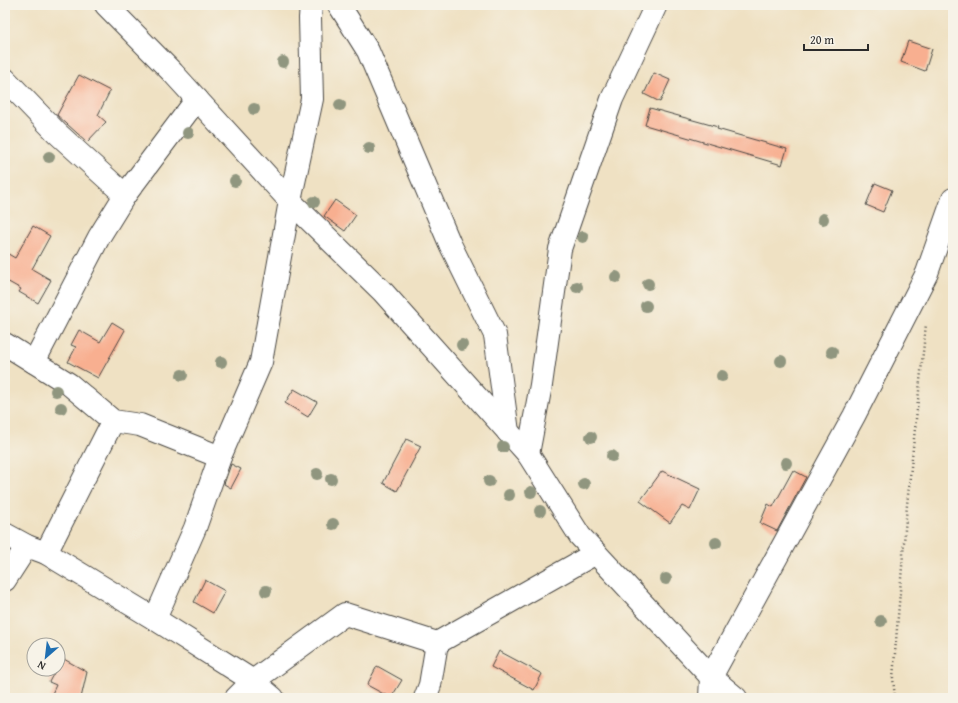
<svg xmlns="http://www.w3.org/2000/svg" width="958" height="703" font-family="'Gentium Book Plus',serif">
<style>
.building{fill:#f8af90}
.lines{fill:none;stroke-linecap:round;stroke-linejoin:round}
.minor-casing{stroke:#484642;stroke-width:24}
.path{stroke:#484642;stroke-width:2.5;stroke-dasharray:1 3;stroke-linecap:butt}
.minor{stroke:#fff;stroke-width:22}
.tree{fill:#90967f}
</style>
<rect width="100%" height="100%" fill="#f7f3e8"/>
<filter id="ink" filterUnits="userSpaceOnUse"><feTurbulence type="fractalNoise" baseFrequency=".025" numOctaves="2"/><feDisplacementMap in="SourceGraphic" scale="8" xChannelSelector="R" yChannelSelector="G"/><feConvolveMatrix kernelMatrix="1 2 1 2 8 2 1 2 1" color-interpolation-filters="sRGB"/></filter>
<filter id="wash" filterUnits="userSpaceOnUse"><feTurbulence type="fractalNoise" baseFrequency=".012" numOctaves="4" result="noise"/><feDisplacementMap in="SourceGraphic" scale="16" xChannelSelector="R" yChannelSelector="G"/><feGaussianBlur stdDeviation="0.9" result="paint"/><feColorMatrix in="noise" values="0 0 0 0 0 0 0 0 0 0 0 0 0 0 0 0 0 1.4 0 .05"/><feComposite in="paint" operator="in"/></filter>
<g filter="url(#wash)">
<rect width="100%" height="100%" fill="#efe1c3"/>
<g id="blocks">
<g class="building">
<path d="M908,41l24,8 -7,22 -24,-9z"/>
<path d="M654,73l16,7 -10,22 -16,-8z"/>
<path d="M79,75l31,16 -12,24 8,7 -19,20 -30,-27z"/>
<path d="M650,108l68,19 -1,2 70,20 -5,16 -137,-40z"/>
<path d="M875,183l17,7 -9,22 -17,-7z"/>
<path d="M335,200l21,15 -11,16 -21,-15z"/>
<path d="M33,226l17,10 -18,33 19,11 -13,23 -19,-11 2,-3 -16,-9v-28l10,6z"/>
<path d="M112,322l13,8 -27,48 -30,-16 8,-15 -5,-2 8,-15 21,12z"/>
<path d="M294,389l23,13 -9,15 -23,-14z"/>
<path d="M406,439l15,7 -24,45 -14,-8z"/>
<path d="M231,464l10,5 -10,19 -7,-4z"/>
<path d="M793,470l13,7 -29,54 -17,-8 8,-19 5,3z"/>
<path d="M662,471l38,18 -10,21 -8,-4 -12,17 -30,-22z"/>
<path d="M205,580l20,11 -12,22 -19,-11z"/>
<path d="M499,651l43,23 -8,16 -43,-23z"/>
<path d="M62,658l25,14 -6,26h-31l6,-13 -7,-3 7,-13h2v-4z"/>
<path d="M377,666l25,14 -11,18 -24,-13z"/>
</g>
</g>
</g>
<g filter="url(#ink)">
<use href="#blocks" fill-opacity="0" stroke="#484642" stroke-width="1"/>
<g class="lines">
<g class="minor-casing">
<g id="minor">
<path d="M106,5l67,68 117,128 93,91 145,162 52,82 131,141 25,21"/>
<path d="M339,5l29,46 82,193 45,91 13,97"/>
<path d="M5,79l52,54 68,62"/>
<path d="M5,344l64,40 44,37 27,4 80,32"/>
<path d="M34,362l65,-125 26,-42 72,-96"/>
<path d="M528,454l13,-69 19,-136 52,-150 44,-94"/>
<path d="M5,534l22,12 19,7 109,66 98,62 20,17"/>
<path d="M46,553l67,-132"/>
<path d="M5,580l22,-34"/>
<path d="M155,619l40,-91 25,-71 41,-95 29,-161 22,-102 -2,-81 1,-13"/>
<path d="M236,698l17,-17 92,-67 92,29 159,-90"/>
<path d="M425,698l5,-13 7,-42"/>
<path d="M710,698l1,-21 143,-261 73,-143 26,-74"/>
</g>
</g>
<path class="path" d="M895,698l-2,-20 14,-173 19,-181"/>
<use href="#minor" class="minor"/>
</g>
<g class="tree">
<circle cx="283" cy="62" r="6"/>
<circle cx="340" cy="105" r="6"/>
<circle cx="254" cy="109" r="6"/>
<circle cx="188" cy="133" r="6"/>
<circle cx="369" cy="148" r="6"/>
<circle cx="49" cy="157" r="6"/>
<circle cx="235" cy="181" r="6"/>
<circle cx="314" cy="202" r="6"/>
<circle cx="823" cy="219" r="6"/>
<circle cx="583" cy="237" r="6"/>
<circle cx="616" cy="277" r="6"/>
<circle cx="648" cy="284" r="6"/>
<circle cx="577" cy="287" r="6"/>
<circle cx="646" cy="306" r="6"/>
<circle cx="462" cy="345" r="6"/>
<circle cx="832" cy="352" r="6"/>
<circle cx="781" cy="361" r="6"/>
<circle cx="221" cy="362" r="6"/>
<circle cx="182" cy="375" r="6"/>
<circle cx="722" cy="376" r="6"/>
<circle cx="56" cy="391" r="6"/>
<circle cx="61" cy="408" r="6"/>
<circle cx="591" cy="437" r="6"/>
<circle cx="503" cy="447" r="6"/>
<circle cx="612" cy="456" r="6"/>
<circle cx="786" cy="463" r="6"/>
<circle cx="317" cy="474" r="6"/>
<circle cx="331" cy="479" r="6"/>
<circle cx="489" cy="481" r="6"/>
<circle cx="584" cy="484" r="6"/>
<circle cx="531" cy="492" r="6"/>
<circle cx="509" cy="495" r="6"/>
<circle cx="540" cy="511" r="6"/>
<circle cx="333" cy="524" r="6"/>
<circle cx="716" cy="543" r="6"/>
<circle cx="666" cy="579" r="6"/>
<circle cx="266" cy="591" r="6"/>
<circle cx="881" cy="621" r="6"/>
</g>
</g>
<rect width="958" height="703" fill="none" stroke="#f7f3e8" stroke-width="20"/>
<g transform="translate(46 657) rotate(208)"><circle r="19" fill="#f7f3e8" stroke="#a5a39c"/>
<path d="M0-3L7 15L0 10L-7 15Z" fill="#1f6fb2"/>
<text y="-6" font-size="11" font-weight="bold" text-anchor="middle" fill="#2b2b2b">N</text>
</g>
<path d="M804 44v6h64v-6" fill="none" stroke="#2b2b2b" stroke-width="2"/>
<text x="810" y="44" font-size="12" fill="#2b2b2b" stroke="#f7f3e8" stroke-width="3" paint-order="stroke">20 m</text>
</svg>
